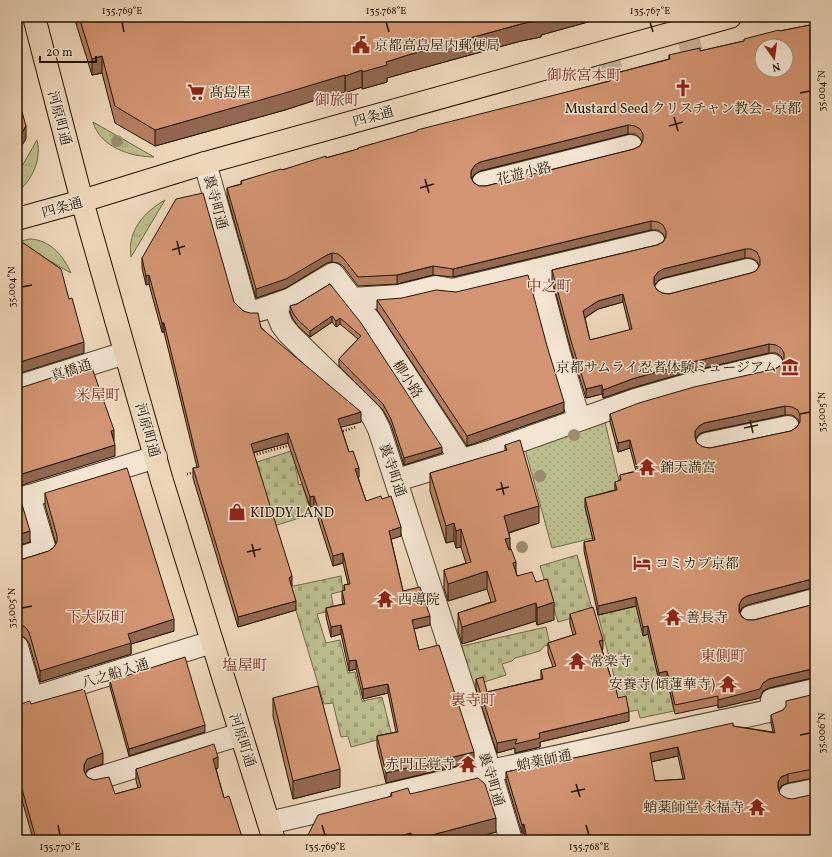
<svg xmlns="http://www.w3.org/2000/svg" width="832" height="857" font-family="Vollkorn,'Noto Serif JP',serif">
<style>
.grass{fill:url(#grass-tufts);stroke:#6f6847}
.cemetery{fill:url(#cemetery-stones);stroke:#6f6847}
.park{fill:url(#park-dots);stroke:#6f6847}
.lines{fill:none;stroke-linecap:round;stroke-linejoin:round}
.minor-tunnel{stroke:#c4b094;stroke-width:22;stroke-dasharray:22 11;stroke-linecap:butt}
.minor-casing{stroke:#55452f;stroke-width:24}
.major-casing{stroke:#221401;stroke-width:24}
.path{stroke:#221401;stroke-width:2.5;stroke-dasharray:1 2;stroke-linecap:butt}
.minor{stroke:#f3e5d2;stroke-width:22}
.major{stroke:#edd7b9;stroke-width:22}
.tree{fill:#9b8c6f}
.wall{fill:#b57f62;stroke:#221401;fill-rule:evenodd}
.shaded-wall{fill:#936850;stroke:#221401}
.building{fill:#d29472;stroke:#221401;fill-rule:evenodd}
.ticks{fill:none;stroke:#221401;stroke-width:1.5}
.labels{text-anchor:middle;stroke-width:3;stroke-linejoin:round;paint-order:stroke}
.poi-label{font-size:14px;fill:#221401;stroke:#f3e5d2;text-anchor:start}
.street-label{font-size:14px;fill:#221401;stroke:#f3e5d2}
.neighbourhood-label{font-size:15px;fill:#7a1f14;stroke:#f3e5d2}
.neatline{fill:none;stroke:#221401;stroke-width:1.5}
.ticks-label{font-size:10px;text-anchor:middle;fill:#221401}
</style>
<defs>
<pattern id="grass-tufts" width="24" height="20" patternUnits="userSpaceOnUse"><rect width="24" height="20" fill="#bcbd8d"/><path d="M3 7l-1-3M5 7V3M7 7l1-3M15 17l-1-3M17 17v-4M19 17l1-3" fill="none" stroke="#a1a278"/></pattern>
<pattern id="cemetery-stones" width="16" height="16" patternUnits="userSpaceOnUse"><rect width="16" height="16" fill="#bcbd8d"/><path d="M2 7V4a2 2 0 0 1 4 0v3zM10 15v-3a2 2 0 0 1 4 0v3z" fill="#a1a278"/></pattern>
<pattern id="park-dots" width="8" height="8" patternUnits="userSpaceOnUse"><rect width="8" height="8" fill="#bcbd8d"/><path d="M2 2h.1M6 6h.1" fill="none" stroke="#a1a278" stroke-width="1.8" stroke-linecap="round"/></pattern>
</defs>
<rect width="100%" height="100%" fill="#edd7b9"/>
<filter id="stains"><feTurbulence type="fractalNoise" baseFrequency=".005" numOctaves="4"/><feColorMatrix values="0 0 0 0 .2 0 0 0 0 .09 0 0 0 0 .02 0 0 0 .5 -.17"/></filter>
<radialGradient id="worn" r=".72"><stop offset=".6" stop-color="#630" stop-opacity="0"/><stop offset="1" stop-color="#630" stop-opacity=".3"/></radialGradient>
<g class="grass">
<path d="M93,122l61,35c-23,0 -54,-10 -61,-35z"/>
<path d="M37,140c5,19 -5,41 -20,52v-17z"/>
<path d="M165,200l-34,57c-4,-26 13,-45 34,-57z"/>
<path d="M30,239c20,1 33,16 41,34l-54,-31z"/>
</g>
<g class="cemetery">
<path d="M325,440l4,14 -34,12 4,19 3,-1 10,30 -38,12 -20,-63z"/>
<path d="M577,555l16,57 -35,10 -18,-56z"/>
<path d="M341,576l2,15 -12,3 3,16 -17,4 9,29 14,-3 8,33 7,-1 7,29 20,-4 10,39 -41,11 -3,-11 -7,1 -8,-34 -9,1 -35,-117z"/>
<path d="M642,605l17,76 8,-2 7,32 -34,7 -2,-8 -11,2 -8,-5 -5,-31 -16,-61z"/>
<path d="M546,627l4,18 -6,1 -4,5 -25,7 -3,3 -10,3 4,11 -34,11 -10,-40z"/>
</g>
<path class="park" d="M604,418l17,71 -36,18 8,31 -41,10 -27,-99z"/>
<g class="lines">
<g class="minor-tunnel">
<path d="M686,30l13,49"/>
<path d="M607,51l28,113"/>
</g>
<g class="minor-casing">
<g id="minor">
<path d="M205,163l41,145c7,6 20,0 28,-3l8,20 7,9 81,79 3,4 6,12 111,342 21,69"/>
<path d="M483,183l148,-37"/>
<path d="M537,270l22,83 20,66"/>
<path d="M666,290l82,-20"/>
<path d="M352,299l19,23 91,139"/>
<path d="M274,305l17,-6 42,-25 19,25 47,-3 37,-9 17,3 201,-48"/>
<path d="M17,387l108,-34"/>
<path d="M707,444l81,-17"/>
<path d="M397,480l92,-28 146,-52 56,-16 81,-19"/>
<path d="M17,500l139,-43"/>
<path d="M17,559l28,-9 -16,-54"/>
<path d="M751,617l64,-17"/>
<path d="M17,647l15,52"/>
<path d="M772,700l43,-10"/>
<path d="M17,703l195,-61"/>
<path d="M96,779l145,-45"/>
<path d="M790,795l25,-5"/>
<path d="M269,823l221,-52 284,-61"/>
</g>
</g>
<g class="major-casing">
<g id="major">
<path d="M34,17l48,184 80,280 112,359"/>
<path d="M17,219l65,-18 123,-38 525,-146"/>
</g>
</g>
<g class="path">
<path d="M340,432l16,-5"/>
<path d="M251,456l39,-11"/>
<path d="M187,474l9,-2"/>
</g>
<use href="#minor" class="minor"/>
<use href="#major" class="major"/>
</g>
<g class="tree">
<circle cx="117" cy="141" r="6"/>
<circle cx="574" cy="435" r="6"/>
<circle cx="540" cy="476" r="6"/>
<circle cx="522" cy="547" r="6"/>
</g>
<g class="wall">
<path d="M74,17h532l-65,18v2l-20,4 -113,31 -21,6v4l-25,7v-2l-17,6v-1l-17,4 -43,14 -130,36 -40,-23 -13,-50 -10,2z"/>
<path d="M815,24v564h-3l-65,17 -5,3 -2,5 2,4 5,3h7l61,-16v74h-3l-43,10 -6,3 -3,7 -42,10v-3l-43,9 -8,-35 -8,2 -11,-47 -5,2 -7,-30 -38,9 -14,-64v-9l9,-2 -8,-33v-9l30,-8v-8l5,-1v-6l16,-4 -6,-23 -12,4 -8,-30v-8l165,-45 5,-3 3,-5 -2,-5 -5,-3h-7l-81,19 -56,16 -29,10 -1,-4 -16,4 -15,-48 -19,-71v-9l105,-25 6,-3 2,-4 -2,-4 -5,-4h-7l-198,47 -20,-2 -36,9 -39,2 -15,-20 -5,-3 -6,-1 -5,1 -41,25 -30,10 -29,-102v-8l14,-4v-3l41,-11 76,-21v-1l251,-67v-6l60,-16v-4l31,-4 44,-10 36,-10zM628,134h7l5,4 2,4 -2,4 -6,3 -148,37h-7l-5,-3 -2,-4 3,-5 5,-3zM745,258h6l6,3 2,5 -3,5 -5,2 -82,21 -7,-1 -5,-3 -3,-4 4,-5 5,-3zM623,302l7,28 -40,10 -5,-22 13,-9zM785,415h7l6,4 1,4 -2,4 -6,4 -81,17 -7,-1 -6,-4 -2,-4 4,-5 5,-2z"/>
<path d="M142,258l92,44 127,120 -20,5 8,25 10,25h-1l8,24 16,-2 19,37 -10,3 12,52 27,34 -16,4 5,21 55,112 -88,21 -9,-37v-10l19,-4 -8,-39 -25,6 -7,-30 -7,2 -8,-37 -10,3 -5,-20v-9l17,-4 -1,-4v-9h2v-6l4,-1 -5,-21 -10,3 -19,-60 -4,1 -22,-64 -35,10 39,133h-1l5,24 -58,17 -41,-136 -4,-13v-10l4,-1 -33,-135h-2l-13,-48 -3,1 -4,-17z"/>
<path d="M330,284l112,169 -38,12 -13,-40 -8,-15 -44,-44v-7l19,-20 -18,-15 -4,3 -4,-5 -22,15 -12,-11 -5,-7 -3,-7v-6l7,-2z"/>
<path d="M377,300l187,112 -97,34 -90,-136z"/>
<path d="M505,445l34,78 -30,10 1,16 6,22 1,5 19,6 18,38 -17,5 -1,-4 -74,23 -4,-13v-18l33,-11 -4,-13 -39,12 -4,-13v-18l22,-7 -5,-16 -5,1 -2,-7 -8,2 -16,-52v-18l75,-22z"/>
<path d="M45,493l129,138 -43,13v10l-91,28 -11,-39 -4,-5 -5,-3h-3v-75h3l29,-9 5,-4 2,-3 -11,-39z"/>
<path d="M570,614l33,35 -1,1 10,31 6,17 11,23 -89,21v5l-25,6v-5l-18,5 -21,-64v-10l11,13 54,-13v-9l12,-3 -5,-14v-10l25,-8 -3,-11z"/>
<path d="M110,681l95,51 -76,24 -19,-69z"/>
<path d="M815,694v84h-2l-25,5 -7,3 -2,4 1,4 35,46h-289l-2,-7h-2l-16,-53v-8l227,-46 40,6 -2,-9v-8l12,-5zM678,756l5,23 -28,2 -4,-19z"/>
<path d="M273,698l67,89 -47,12 -20,-83z"/>
<path d="M17,704h14l72,60 -16,6 -2,3 2,4 28,17 23,-6 -2,-8v-11l82,-1 -2,1 8,29 19,42 -210,-1 -16,-57z"/>
<path d="M391,793l19,1 86,38 -29,8h-159v-5l83,-39z"/>
</g>
<g class="shaded-wall">
<path d="M547,17h59l-65,18v2l-20,4 -113,31 -21,6v4l-25,7v-17l24,-10 22,-7z"/>
<path d="M102,56v17l-10,2v-16z"/>
<path d="M362,70v17l-17,6v-17z"/>
<path d="M345,75v17l-17,4 -43,14 -130,36v-16z"/>
<path d="M628,125v9l-148,37 -5,3 -4,5v-8l4,-6 5,-3z"/>
<path d="M26,126v13l-9,14v-12z"/>
<path d="M651,221v9l-198,47v-8z"/>
<path d="M745,249v9l-82,20 -5,3 -4,5v-9l4,-5 5,-3z"/>
<path d="M332,253v9l-5,1 -41,25 -30,10v-9l71,-34z"/>
<path d="M433,266v9l-36,9v-9z"/>
<path d="M149,275v9l-3,1v-9z"/>
<path d="M623,294v8l-25,7 -15,10v-8l15,-10z"/>
<path d="M332,316v6l-22,15v-6z"/>
<path d="M340,318v6l-4,3v-6z"/>
<rect x="162" y="323" width="2" height="9"/>
<path d="M84,342v11l-67,21v-11z"/>
<path d="M769,344v9l-81,19 -56,16 -29,10v-8l29,-11 56,-16z"/>
<path d="M602,385v9l-16,4v-9z"/>
<path d="M564,402v10l-97,34v-10z"/>
<path d="M785,406v9l-81,17 -5,2 -4,6v-9l4,-5 5,-3z"/>
<path d="M361,412v10l-23,6v-9z"/>
<path d="M114,430v11l-3,-10z"/>
<path d="M288,433v10l-37,10v-9z"/>
<path d="M630,440v8l-12,4v-9z"/>
<path d="M115,445v11l-90,28 -8,4v-12l8,-3z"/>
<path d="M442,447v6l-38,12v-7z"/>
<path d="M359,468v9l-4,1v-9z"/>
<path d="M314,496v10l-4,1v-10z"/>
<path d="M539,506v17l-35,11v-18z"/>
<path d="M454,523v18l-8,2v-17z"/>
<path d="M401,527v9l-12,4v-9z"/>
<path d="M461,529v18l-5,1v-17z"/>
<path d="M30,531v11l-13,4v-11z"/>
<path d="M510,538v17l-5,-16z"/>
<path d="M343,553v10l-10,3v-10z"/>
<path d="M516,562v18l-3,-17z"/>
<path d="M487,571v18l-39,12v-17z"/>
<path d="M292,576v10l-3,1v-9z"/>
<path d="M812,579v9l-65,17 -5,3 -3,5v-8l3,-6 5,-3z"/>
<path d="M636,597v9l-38,9v-9z"/>
<path d="M296,601v9l-58,17v-10z"/>
<path d="M554,602v18l-17,5v-17z"/>
<path d="M536,603v18l-74,23v-17z"/>
<path d="M430,616v9l-18,4v-9z"/>
<path d="M174,619v12l-43,13v10l-91,28v-11l88,-37z"/>
<path d="M341,625v9l-10,3v-10z"/>
<path d="M648,626v8l-5,2v-9z"/>
<path d="M603,640v9l-4,1v-9z"/>
<path d="M356,660v9l-7,2v-10z"/>
<path d="M812,669v9l-43,10 -6,3 -3,7 -42,10v-8l45,-17 6,-4z"/>
<path d="M667,671v8l-8,2v-8z"/>
<path d="M388,684v9l-25,6v-10z"/>
<path d="M629,712v9l-89,21v5l-25,6v-5l-18,5v-10z"/>
<path d="M205,725v7l-76,24v-7z"/>
<path d="M678,747v9l-28,6v-9z"/>
<path d="M474,752v10l-88,21v-10z"/>
<path d="M103,753v11l-16,6 -3,6v-11l3,-6z"/>
<path d="M218,757v11l-5,2v-11z"/>
<path d="M340,769v18l-47,12v-18z"/>
<path d="M788,774v9l-7,3 -3,5v-9l3,-5z"/>
<path d="M496,818v14l-29,8h-54z"/>
<path d="M524,824v9h-2v-8z"/>
<path d="M411,833v7h-26z"/>
</g>
<g class="building">
<path d="M79,17h468l-6,2v1l-20,4 -113,31 -22,7 1,3 -25,7v-2l-17,6v-1l-17,5 -43,13 -130,37 -40,-24 -13,-50 -10,3z"/>
<path d="M815,24v555h-3l-65,17 -5,3 -3,6v7l3,5 5,3h7l61,-16v65h-3l-43,10 -6,4 -3,6 -42,11v-4l-43,9 -8,-34 -8,2 -11,-47 -5,1 -7,-30 -38,9 -14,-64 11,-2 -10,-42 32,-8 -2,-8 6,-2 -1,-5 18,-4 -8,-31 -12,3 -8,-29 29,-11 55,-16 81,-18 5,-3 4,-6v-7l-3,-5 -5,-3 -7,-1 -81,19 -56,16 -29,11 -1,-5 -16,4 -15,-48 -19,-71 105,-25 6,-3 3,-5v-6l-3,-6 -5,-3 -7,-1 -198,48 -20,-3 -36,9 -39,2 -15,-19 -5,-4 -6,-1 -5,2 -41,24 -30,10 -29,-101 15,-4 -1,-3 40,-12 1,1 44,-14v2l32,-9v-1l59,-17v-1l193,-49 -1,-6 61,-16 -1,-4 31,-7v3l44,-10v-2l35,-9 1,1zM762,46h24v24h-24zM628,125l7,1 5,3 3,5v6l-3,6 -6,3 -148,37h-7l-5,-3 -3,-5v-7l4,-6 5,-3zM745,249h6l6,3 3,7v6l-4,6 -5,2 -82,21 -7,-1 -5,-3 -3,-5v-8l4,-5 5,-3zM623,294l9,35 -42,11 -7,-29 15,-10zM785,406l7,1 6,3 2,6v6l-3,5 -6,4 -81,17 -7,-1 -6,-4 -2,-5v-7l4,-5 5,-3z"/>
<path d="M17,94l9,32 -9,15z"/>
<path d="M203,193l31,109 9,9 7,2h8l3,15 100,84 -23,7 11,33 4,-1 6,17 -4,1 11,32 15,-5 1,3 9,-3 10,31 -12,4 14,60 17,-4 10,29 -18,4 7,30 20,-5 35,107 -88,21 -9,-37 21,-4 -10,-48 -25,5 -7,-29 -7,1 -8,-36 -10,2 -5,-19 19,-4 -3,-13 3,-1 -1,-5 6,-1 -7,-31 -10,3 -19,-60 -4,1 -22,-64 -37,11 41,132 -3,2 7,23 -58,16 -41,-136 -4,-13 6,-1 -35,-144h-2l-13,-48 -3,1 -4,-18 34,-59z"/>
<path d="M19,240l42,29 8,30 3,-1 12,44 -67,21v-122z"/>
<path d="M528,275l19,71 17,56 -97,34 -90,-136 25,-2 34,-8 20,2z"/>
<path d="M330,284l31,39 81,124 -38,11 -13,-39 -8,-15 -44,-45 22,-23 -21,-18 -4,3 -4,-5 -22,15 -12,-11 -5,-7 -3,-7 7,-2z"/>
<path d="M91,365l23,65 -3,1 4,14 -90,28 -8,3v-88h3z"/>
<path d="M520,440l19,66 -35,10 6,22 -5,1 4,11 2,-1 5,13 -3,1 4,13 15,-4 4,10 11,-3 7,23 -17,6 -1,-5 -74,24 -4,-14 38,-12 -9,-30 -39,13 -4,-14 27,-8 -10,-33 -5,2 -2,-8 -8,3 -16,-53 77,-23 -2,-5z"/>
<path d="M127,468l47,151 -46,15 3,9 -91,28 -11,-39 -4,-5 -5,-3h-3v-64h3l29,-9 5,-4 3,-5v-6l-12,-43z"/>
<path d="M17,501h4l9,30 -13,4z"/>
<path d="M593,607l10,33 -4,1 13,40h2l4,17 8,-2 3,16 -90,21 1,5 -25,6 2,-5 -20,4 -21,-64 7,-2 4,15 56,-13 -2,-9 15,-4 -8,-23 28,-9 -6,-20z"/>
<path d="M185,657l20,68 -76,24 -19,-68z"/>
<path d="M318,686l22,83 -47,12 -20,-83z"/>
<path d="M84,689l19,64 -16,6 -3,6v6l3,6 7,3 15,-3 6,17 26,-7 -5,-18 78,-25 4,13 -5,2 11,39 5,-2 14,44h-212l5,-1 -19,-68v-67h4l9,-3 1,3z"/>
<path d="M815,694v75h-2l-25,5 -7,3 -3,5v6l2,6 6,4 6,1 23,-5v46h-275l-1,-3 -12,2 -3,-15 -2,1 -16,-53 87,-18 140,-31v3l42,7 -4,-18 12,-5 3,-4v-5zM678,747l7,32 -30,2 -5,-28z"/>
<path d="M478,778l7,6 11,34 -83,22 -2,-7 -26,7h-75l-2,-5 10,-20 74,-19 -1,-3 17,-5 2,6z"/>
</g>
<path class="ticks" d="M122,22l2,10M386,22l3,10M650,22l3,10M800,93l10,-2M674,117l4,14M669,126l14,-4M425,179l4,14M420,188l14,-4M177,241l3,14M172,250l13,-4M22,287l10,-2M800,414l10,-2M750,420l3,13M744,428l14,-3M501,482l3,13M496,490l13,-3M252,544l3,13M247,552l14,-3M22,608l10,-2M800,735l10,-2M576,784l4,13M571,792l14,-3M58,825l2,10M322,825l3,10M586,825l3,10"/>
<defs>
<g id="civic-bare" transform="scale(1.38)"><path d="M-.6-6.5H3V-4.5H.6V-3L4-1V1h2V6H-6V1h2V-1L-.6-3ZM-1.2 2.5V6h2.4V2.5Z" fill="#8f2418" stroke="#f3e5d2" stroke-width="2.5" paint-order="stroke"/></g>
<g id="church-bare" transform="scale(1.38)"><path d="M-1.2-6h2.4v3.5h3.3v2.4h-3.3V6h-2.4V-.1h-3.3v-2.4h3.3Z" fill="#8f2418" stroke="#f3e5d2" stroke-width="2.5" paint-order="stroke"/></g>
<g id="supermarket-bare" transform="scale(1.38)"><path d="M-6-5.5h2.5l.6 2H6L4.5 2H-2.5L-4.4-4H-6ZM-1.5 3.2a1.3 1.3 0 1 0 .1 0ZM3 3.2a1.3 1.3 0 1 0 .1 0Z" fill="#8f2418" stroke="#f3e5d2" stroke-width="2.5" paint-order="stroke"/></g>
<g id="museum-bare" transform="scale(1.38)"><path d="M0-6L6-3V-2H-6V-3ZM-5-1h2V3h-2ZM-1-1h2V3h-2ZM3-1h2V3H3ZM-6 4H6V6H-6Z" fill="#8f2418" stroke="#f3e5d2" stroke-width="2.5" paint-order="stroke"/></g>
<g id="temple-bare" transform="scale(1.38)"><path d="M0-6L5-2H3V0L6.5 2.5H4V6H1.5V3h-3V6H-4V2.5H-6.5L-3 0V-2H-5Z" fill="#8f2418" stroke="#f3e5d2" stroke-width="2.5" paint-order="stroke"/></g>
<g id="shop-bare" transform="scale(1.38)"><path d="M-5-2.5h2.3a2.7 3.5 0 0 1 5.4 0H5L5.5 6h-11ZM-1.5-2.5h3a1.5 2.3 0 0 0-3 0Z" fill="#8f2418" stroke="#f3e5d2" stroke-width="2.5" paint-order="stroke"/></g>
<g id="hotel-bare" transform="scale(1.38)"><path d="M-6-4.5h1.5V1H6V5H4.5V3h-9V5H-6ZM-4 0a1.8 1.8 0 1 1 3.6 0ZM.5 0V-2.5h3Q6-2.5 6 0Z" fill="#8f2418" stroke="#f3e5d2" stroke-width="2.5" paint-order="stroke"/></g>
</defs>
<g fill-rule="evenodd">
<use href="#civic-bare" x="361" y="45"/>
<use href="#church-bare" x="683" y="88"/>
<use href="#supermarket-bare" x="196" y="92"/>
<use href="#museum-bare" x="790" y="367"/>
<use href="#temple-bare" x="647" y="467"/>
<use href="#shop-bare" x="237" y="512"/>
<use href="#hotel-bare" x="642" y="563"/>
<use href="#temple-bare" x="385" y="599"/>
<use href="#temple-bare" x="673" y="617"/>
<use href="#temple-bare" x="577" y="661"/>
<use href="#temple-bare" x="728" y="684"/>
<use href="#temple-bare" x="468" y="764"/>
<use href="#temple-bare" x="757" y="807"/>
</g>
<g class="labels">
<g class="poi-label">
<text x="374" y="50">京都高島屋内郵便局</text>
<text x="209" y="97">髙島屋</text>
<text x="683" y="113" text-anchor="middle">Mustard Seed クリスチャン教会 - 京都</text>
<text x="777" y="372" text-anchor="end">京都サムライ忍者体験ミュージアム</text>
<text x="660" y="472">錦天満宮</text>
<text x="250" y="517">KIDDY LAND</text>
<text x="655" y="568">コミカプ京都</text>
<text x="398" y="604">西導院</text>
<text x="686" y="622">善長寺</text>
<text x="590" y="666">常楽寺</text>
<text x="715" y="689" text-anchor="end">安養寺(傾蓮華寺)</text>
<text x="455" y="769" text-anchor="end">赤門正覚寺</text>
<text x="744" y="812" text-anchor="end">蛸薬師堂 永福寺</text>
</g>
<g class="street-label">
<text transform="translate(373 116) rotate(-16)" y="5">四条通</text>
<text transform="translate(60 118) rotate(75)" y="5">河原町通</text>
<text transform="translate(524 173) rotate(-14)" y="5">花遊小路</text>
<text transform="translate(216 202) rotate(75)" y="5">裏寺町通</text>
<text transform="translate(62 207) rotate(-16)" y="5">四条通</text>
<text transform="translate(71 370) rotate(-18)" y="5">真橋通</text>
<text transform="translate(408 379) rotate(57)" y="5">柳小路</text>
<text transform="translate(148 430) rotate(74)" y="5">河原町通</text>
<text transform="translate(393 470) rotate(71)" y="5">裏寺町通</text>
<text transform="translate(115 673) rotate(-17)" y="5">八之船入通</text>
<text transform="translate(243 740) rotate(72)" y="5">河原町通</text>
<text transform="translate(544 760) rotate(-12)" y="5">蛸薬師通</text>
<text transform="translate(492 779) rotate(73)" y="5">裏寺町通</text>
</g>
<g class="neighbourhood-label">
<text x="584" y="80">御旅宮本町</text>
<text x="337" y="105">御旅町</text>
<text x="549" y="291">中之町</text>
<text x="98" y="400">米屋町</text>
<text x="96" y="622">下大阪町</text>
<text x="723" y="661">東側町</text>
<text x="245" y="670">塩屋町</text>
<text x="473" y="705">裏寺町</text>
</g>
</g>
<rect width="832" height="857" fill="none" stroke="#edd7b9" stroke-width="44"/>
<g transform="translate(774 58) rotate(166)"><circle r="19" fill="#f3e5d2" stroke="#9f917e"/>
<path d="M0-3L7 15L0 10L-7 15Z" fill="#8f2418"/>
<text y="-6" font-size="11" font-weight="bold" text-anchor="middle" fill="#221401">N</text>
</g>
<path d="M40 56v6h56v-6" fill="none" stroke="#221401" stroke-width="2"/>
<text x="46" y="56" font-size="12" fill="#221401" stroke="#f3e5d2" stroke-width="3" paint-order="stroke">20 m</text>
<rect x="22" y="22" width="788" height="813" class="neatline"/>
<g class="ticks-label">
<text x="122" y="14">135.769°E</text>
<text x="386" y="14">135.768°E</text>
<text x="650" y="14">135.767°E</text>
<text transform="translate(821 91) rotate(-90)" y="4">35.004°N</text>
<text transform="translate(11 287) rotate(-90)" y="4">35.004°N</text>
<text transform="translate(821 412) rotate(-90)" y="4">35.005°N</text>
<text transform="translate(11 608) rotate(-90)" y="4">35.005°N</text>
<text transform="translate(821 733) rotate(-90)" y="4">35.006°N</text>
<text x="60" y="850">135.770°E</text>
<text x="325" y="850">135.769°E</text>
<text x="589" y="850">135.768°E</text>
</g>
<rect width="100%" height="100%" filter="url(#stains)"/>
<rect width="100%" height="100%" fill="url(#worn)"/>
</svg>
